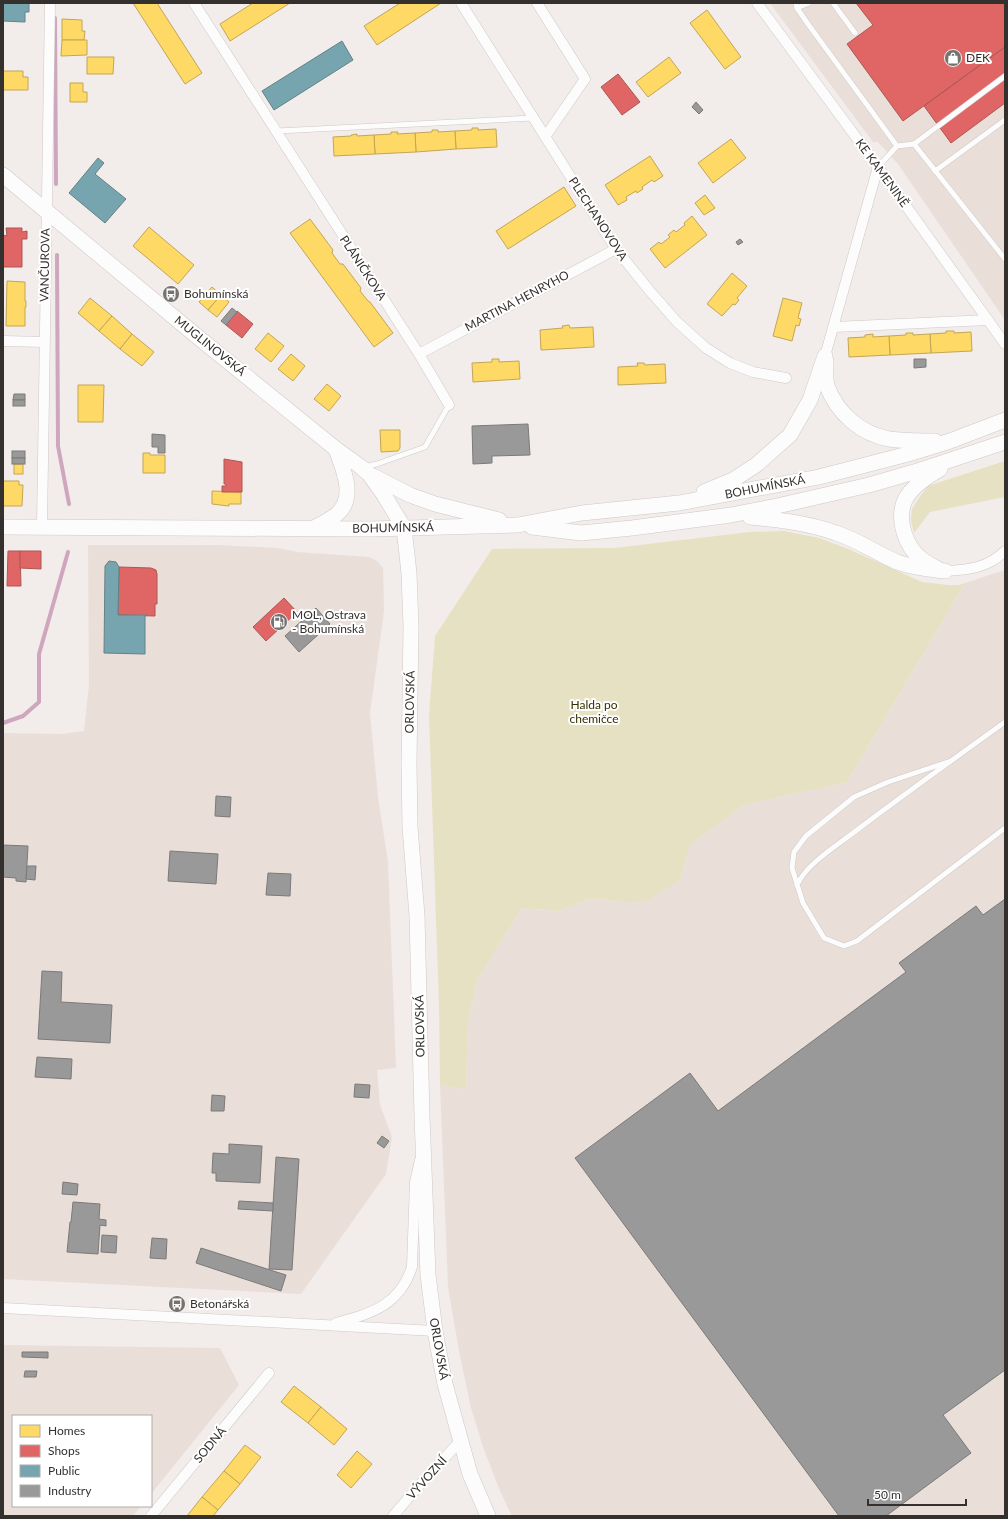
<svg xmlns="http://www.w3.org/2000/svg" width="1008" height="1519" font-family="Lato,sans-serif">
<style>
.built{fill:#eaded9}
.green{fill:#e6e1c2}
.homes{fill:#ffd966;stroke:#c2a655}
.shops{fill:#e06666;stroke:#ac5655}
.public{fill:#76a5af;stroke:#628288}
.industry{fill:#999;stroke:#7b7a79}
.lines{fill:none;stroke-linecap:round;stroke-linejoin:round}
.stream{stroke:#cea7be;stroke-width:4}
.lane-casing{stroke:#cec9c7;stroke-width:6}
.street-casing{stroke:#cec9c7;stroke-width:11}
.secondary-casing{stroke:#cec9c7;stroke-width:16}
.lane{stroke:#fdfcfc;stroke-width:5}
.street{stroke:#fdfcfc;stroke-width:10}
.secondary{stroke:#fdfcfc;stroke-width:15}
.labels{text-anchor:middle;stroke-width:4;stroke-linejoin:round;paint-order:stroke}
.poi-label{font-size:12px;fill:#34302e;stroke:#fff;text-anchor:start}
.street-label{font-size:12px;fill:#34302e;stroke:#fff}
.park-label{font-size:12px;fill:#353000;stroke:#fff}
</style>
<rect width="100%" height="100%" fill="#f2ecea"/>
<g class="built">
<path d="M770,3h235v317l-107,-156 -20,-22h-5z"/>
<path d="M88,545h129l60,3 20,4 72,5 8,4 6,7 1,43 -14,102 8,84 10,65 8,206 -19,2 3,35 12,32 -6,37 -85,120 -298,-15v-546l59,1 22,-3 5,-46z"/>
<path d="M1005,570v946h-493l-12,-25 -17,-44 -12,-39 -12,-57 -11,-64 -8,-202 26,4 2,-67 9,-42 45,-72 37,3 32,-13 30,4 59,-22 10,-35 54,-40 103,-23 118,-199z"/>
<path d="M3,1345l217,3 19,37 -88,109v-78h-138v90h128l-8,10h-130z"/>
</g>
<g class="green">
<path d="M1005,461v36l-75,15 -16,21 -3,-13 1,-11 7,-11 9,-12z"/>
<path d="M784,531l35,7 29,11 74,33 26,3h11l6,-2 -118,199 -103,23 -54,40 -10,35 -33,21 -26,1 -30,-4 -32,13 -37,-3 -45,72 -9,42 -2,67 -26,-4 -1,-80 -10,-290 6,-79 57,-87 122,-1 136,-16z"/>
</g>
<g class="homes">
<path d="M133,3h24l45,70 -17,11z"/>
<path d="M253,3h37l-60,38 -10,-17z"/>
<path d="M400,3h41l-64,42 -13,-19z"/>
<path d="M707,10l34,47 -16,12 -35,-46z"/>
<path d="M62,19l20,1v11h3l-1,9h-22z"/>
<path d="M62,40h25v15l-26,1z"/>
<path d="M87,57h27l-1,17h-26z"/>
<path d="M669,57l12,16 -33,24 -12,-15z"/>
<path d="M3,71h20v6h5v13h-25z"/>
<path d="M70,83h13v9h4v10h-17z"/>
<path d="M472,128h6v2l18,-1 1,18 -41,2 -1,-18 17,-1z"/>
<path d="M432,130h6v2l17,-1 1,18 -40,3 -1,-19 17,-1z"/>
<path d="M391,132h7l-1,2 18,-1 1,19 -41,2 -1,-19 17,-1z"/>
<path d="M357,134v2l17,-1 1,19 -41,2 -1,-19 18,-1v-1z"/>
<path d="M731,139l15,19 -33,25 -15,-20z"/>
<path d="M650,156l13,20 -9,6 -2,-2 -10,7 1,2 -6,4 -1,-2 -10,6 1,3 -9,5 -13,-20z"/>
<path d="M564,187l12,19 -68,43 -12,-18z"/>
<path d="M705,195l10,13 -11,7 -9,-12z"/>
<path d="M692,216l15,19 -42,33 -15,-19 9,-7 2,2 9,-7 -2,-2 6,-5 2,2 9,-7 -1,-2z"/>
<path d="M310,219l23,31 -1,3 8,11h3l18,24 -1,3 8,10 2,1 23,31 -19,14 -84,-114z"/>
<path d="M149,227l45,38 -16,19 -45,-38z"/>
<path d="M732,273l15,13 -10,12 2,2 -4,5 -2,-1 -11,12 -15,-12z"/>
<path d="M7,281l18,1v19h1v6h-1v19h-19z"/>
<path d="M212,287l9,8 -13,15 -9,-8z"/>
<path d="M221,295l8,7 -12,15 -9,-7z"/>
<path d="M90,298l22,18 -13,15 -21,-18z"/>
<path d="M783,298l19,5 -4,15 3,1 -2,7 -3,-1 -4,16 -19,-5z"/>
<path d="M112,316l20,18 -12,15 -21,-18z"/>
<path d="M569,325l1,3 23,-1 1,20 -53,3 -1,-20 23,-2 -1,-2z"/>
<path d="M946,331h8v2l17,-1 1,19 -41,2 -1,-19 16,-1z"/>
<path d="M268,333l16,13 -13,16 -16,-13z"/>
<path d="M906,333h7v2l17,-1 1,19 -41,2 -1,-19 17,-1z"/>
<path d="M132,334l22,18 -12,14 -22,-17z"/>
<path d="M873,334v3l16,-1 1,19 -41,2 -1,-19 17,-1v-2z"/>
<path d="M291,354l14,12 -12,15 -15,-12z"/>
<path d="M492,359h7v3l20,-1 1,18 -47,3 -1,-19 20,-1z"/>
<path d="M637,363h7l1,2 20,-1 1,19 -48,2v-18l20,-1z"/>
<path d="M327,384l14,12 -12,15 -15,-12z"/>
<path d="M78,385h26l-1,37h-25z"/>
<path d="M380,430h20v18l-2,3 -17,1z"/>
<path d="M143,453h7v2h15v18h-22z"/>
<rect x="14" y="464" width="9" height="10"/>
<path d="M3,481h16v4h4l-1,21h-19z"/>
<path d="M212,491l29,1v12h-12v2l-17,-2z"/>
<path d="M294,1386l27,21 -13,16 -27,-21z"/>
<path d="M321,1407l26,22 -13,16 -26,-22z"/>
<path d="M245,1445l16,12 -21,27 -16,-13z"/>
<path d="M357,1451l15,13 -21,24 -14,-13z"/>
<path d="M224,1471l16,13 -22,26 -16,-13z"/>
<path d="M202,1497l16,13 -5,6h-26z"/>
</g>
<g class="shops">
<path d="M856,3h149v44l-102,74 -56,-77 26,-19z"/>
<path d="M1005,47v56l-54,40 -27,-37z"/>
<path d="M618,74l22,28 -18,13 -21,-28z"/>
<path d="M6,228h16v4l5,-1v8h-5v28h-19v-32l4,1z"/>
<path d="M237,311l16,13 -11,14 -16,-13z"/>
<path d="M224,459l18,3v30h-20v-6h4v-2h-2z"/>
<path d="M8,551h12l1,35h-14z"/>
<path d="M20,551h21v18l-21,-1z"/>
<path d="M119,567l32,1 5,2 1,4v30h-2v12l-37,-1z"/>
<path d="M284,598l13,14 -31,29 -13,-14z"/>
</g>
<g class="public">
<path d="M3,3h26v9h-4v10l-22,-1z"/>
<path d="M342,41l11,19 -79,50 -12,-19z"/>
<path d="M98,158l6,5 -9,11 31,25 -21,24 -36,-30z"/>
<path d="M109,561l7,1 3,5 -1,48h29l-2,1v38l-41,-1 1,-87z"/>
</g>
<g class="industry">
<path d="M696,102l7,8 -4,4 -7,-7z"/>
<path d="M740,239l3,3 -5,3 -2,-3z"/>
<path d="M232,308l5,4 -11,13 -5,-4z"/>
<path d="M914,359h12v8l-12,1z"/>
<path d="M14,394h11v6h-12z"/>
<rect x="13" y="400" width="12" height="6"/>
<path d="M528,424l2,31 -38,1v7l-19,1 -1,-38z"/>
<path d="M152,434l13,1v18h-7v-6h-6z"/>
<rect x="12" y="451" width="13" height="7"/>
<rect x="12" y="458" width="13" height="6"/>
<path d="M316,608l14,16 -31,28 -14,-16z"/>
<path d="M216,796l15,1 -1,20 -15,-1z"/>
<path d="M3,845l25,1 -2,36 -10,-1v-3l-13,-1z"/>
<path d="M170,851l48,3 -2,30 -48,-3z"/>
<path d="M27,866h9l-1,14 -9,-1z"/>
<path d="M268,873l23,1 -1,22 -24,-1z"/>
<path d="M1005,899v471l-62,45 28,38 -85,63h-47l-264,-358 115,-85 28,38 188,-139 -7,-9 77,-57 7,9z"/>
<path d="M42,971l20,1 -1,30 51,3 -2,38 -72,-4z"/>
<path d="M37,1057l35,2 -1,20 -36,-2z"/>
<path d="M355,1084l15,1 -1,13 -15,-1z"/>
<path d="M212,1095l13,1 -1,15h-13z"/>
<path d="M382,1136l7,5 -5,7 -7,-5z"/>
<path d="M229,1144l33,2 -2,37 -44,-2v-8h-4l1,-20 16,1z"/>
<path d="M276,1157l23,2 -7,111 -23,-1z"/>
<path d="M63,1182l15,2 -1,11 -15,-1z"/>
<path d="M239,1201l34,2v8l-35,-2z"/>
<path d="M73,1202l27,2 -1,15 7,1v6l-6,-1 -2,29 -31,-2 3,-30h1z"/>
<path d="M102,1235l15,1 -1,17 -15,-1z"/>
<path d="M152,1238l15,1 -1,20 -16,-1z"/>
<path d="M201,1248l85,27 -5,16 -85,-28z"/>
<path d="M22,1352h26v6l-26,-1z"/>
<path d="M25,1371h12l-1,6h-12z"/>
</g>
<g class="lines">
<g class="stream">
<path d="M55,18l1,166"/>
<path d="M57,255l1,191 11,58"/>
<path d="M3,723l20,-7 16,-14v-48l29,-102"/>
</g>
<g class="lane-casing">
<g id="lane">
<path d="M796,3l1,5 11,16 89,122"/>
<path d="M833,3l22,30"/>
<path d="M797,8l12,-5"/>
<path d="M277,131l256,-13"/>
<path d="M914,144l91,-68"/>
<path d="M878,167l19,-21 17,-2 91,115"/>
<path d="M935,171l70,-51"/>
<path d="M364,467l13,-3 48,-17 24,-42"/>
<path d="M951,761l-63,21 -34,15 -48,39 -12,16 -2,16 11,35 21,35 20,8 13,-5 148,-113"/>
<path d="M797,885c10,-22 41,-40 60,-55 49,-37 98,-72 148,-108"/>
</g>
</g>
<g class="street-casing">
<g id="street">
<path d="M194,3l225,351 30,51"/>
<path d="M461,3l155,246 33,41 28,32 29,26 24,15 23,9 33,6"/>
<path d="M537,3l48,76 -40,58"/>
<path d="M757,3l121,164 127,177"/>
<path d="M834,327l154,-7"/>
<path d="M3,341l41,1"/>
<path d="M419,354l197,-105"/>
<path d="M825,356l53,-189"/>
<path d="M42,527l8,-524"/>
<path d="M945,571c23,-1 43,-3 60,-20"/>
<path d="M3,1308l432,23"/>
<path d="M336,1323c36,-10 63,-17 76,-56l3,-85 5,-22"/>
<path d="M151,1516l118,-143"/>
<path d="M393,1516l24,-28 44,-48"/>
</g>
</g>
<g class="secondary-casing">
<g id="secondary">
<path d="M3,175l196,163 137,111 25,18 8,7 15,21 20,33 5,45 2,54 -2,136 1,64 7,89 5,200 6,159 7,56 10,53 25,90 18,42"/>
<path d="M826,361c0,8 -1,18 1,25 10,27 34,48 62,53 15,2 31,2 46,2"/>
<path d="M373,476l37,19 25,9 64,16"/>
<path d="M704,492l29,-12 23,-15 34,-30 20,-35 15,-44"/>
<path d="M750,517c30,3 58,6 86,16 22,7 40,20 61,29 16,6 31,7 48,9"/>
<path d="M3,527l368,2 147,-4 64,-12 97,-10 140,-26 89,-23 42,-13 55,-21"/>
<path d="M532,527l49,6 51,-5 99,-13 46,-9 92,-21 45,-13 91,-30"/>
<path d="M314,528c8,-4 15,-8 22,-13 21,-17 7,-46 0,-66"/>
<path d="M938,569c-8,-4 -17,-9 -23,-16 -11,-13 -18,-36 -10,-53 6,-13 23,-24 35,-31"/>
</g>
</g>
<use href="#lane" class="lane"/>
<use href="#street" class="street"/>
<use href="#secondary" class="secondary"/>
</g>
<defs>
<g id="shop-disc" transform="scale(0.9)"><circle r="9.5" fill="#767270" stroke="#fff"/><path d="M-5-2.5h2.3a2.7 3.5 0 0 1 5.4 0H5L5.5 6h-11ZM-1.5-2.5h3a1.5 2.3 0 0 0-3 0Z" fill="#fff"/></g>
<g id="bus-disc" transform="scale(0.9)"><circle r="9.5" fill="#767270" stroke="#fff"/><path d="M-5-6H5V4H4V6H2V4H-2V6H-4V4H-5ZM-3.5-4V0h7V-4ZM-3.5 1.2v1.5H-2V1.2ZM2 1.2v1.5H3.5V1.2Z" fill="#fff"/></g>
<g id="fuel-disc" transform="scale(0.9)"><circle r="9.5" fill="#767270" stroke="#fff"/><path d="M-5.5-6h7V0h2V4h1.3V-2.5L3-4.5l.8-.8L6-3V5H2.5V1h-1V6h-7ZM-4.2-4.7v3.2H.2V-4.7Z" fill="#fff"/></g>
</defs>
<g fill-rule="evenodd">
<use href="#shop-disc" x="953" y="58"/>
<use href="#bus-disc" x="171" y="294"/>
<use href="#fuel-disc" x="279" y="622"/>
<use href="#bus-disc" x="177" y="1304"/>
</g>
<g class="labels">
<g class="poi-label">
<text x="966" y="62">DEK</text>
<text x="184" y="298">Bohumínská</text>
<text x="292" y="619">MOL, Ostrava<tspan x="292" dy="14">- Bohumínská</tspan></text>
<text x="190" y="1308">Betonářská</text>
</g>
<g class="street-label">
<text transform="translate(882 173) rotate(54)" y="4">KE KAMENINĚ</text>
<text transform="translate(598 219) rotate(57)" y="4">PLECHANOVOVA</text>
<text transform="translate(45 265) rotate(-89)" y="4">VANČUROVA</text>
<text transform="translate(363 268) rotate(57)" y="4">PLÁNIČKOVA</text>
<text transform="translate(517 301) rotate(-28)" y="4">MARTINA HENRYHO</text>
<text transform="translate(210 346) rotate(39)" y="4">MUGLINOVSKÁ</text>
<text transform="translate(765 487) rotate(-11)" y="4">BOHUMÍNSKÁ</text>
<text transform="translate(393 528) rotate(-1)" y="4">BOHUMÍNSKÁ</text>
<text transform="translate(410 702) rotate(-89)" y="4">ORLOVSKÁ</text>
<text transform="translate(420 1026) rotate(-91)" y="4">ORLOVSKÁ</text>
<text transform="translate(439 1349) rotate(80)" y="4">ORLOVSKÁ</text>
<text transform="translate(210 1445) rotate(-50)" y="4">SODNÁ</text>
<text transform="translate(427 1478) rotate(-48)" y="4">VÝVOZNÍ</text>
</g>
<g class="park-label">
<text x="594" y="709">Halda po<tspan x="594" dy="14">chemičce</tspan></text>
</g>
</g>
<rect width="1008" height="1519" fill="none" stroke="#34302e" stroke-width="8"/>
<rect x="12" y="1415" width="140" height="92" fill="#ffffff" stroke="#aeacab"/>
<rect x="20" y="1425" width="20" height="12" fill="#ffd966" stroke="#aeacab"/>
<text x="48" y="1435" font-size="12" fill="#34302e">Homes</text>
<rect x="20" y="1445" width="20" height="12" fill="#e06666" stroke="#aeacab"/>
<text x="48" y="1455" font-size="12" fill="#34302e">Shops</text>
<rect x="20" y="1465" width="20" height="12" fill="#76a5af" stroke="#aeacab"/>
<text x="48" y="1475" font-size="12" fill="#34302e">Public</text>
<rect x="20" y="1485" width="20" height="12" fill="#999999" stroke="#aeacab"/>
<text x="48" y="1495" font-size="12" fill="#34302e">Industry</text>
<path d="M868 1499v6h98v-6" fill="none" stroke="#34302e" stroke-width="2"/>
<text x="874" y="1499" font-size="12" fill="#34302e" stroke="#ffffff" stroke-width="3" paint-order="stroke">50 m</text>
</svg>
